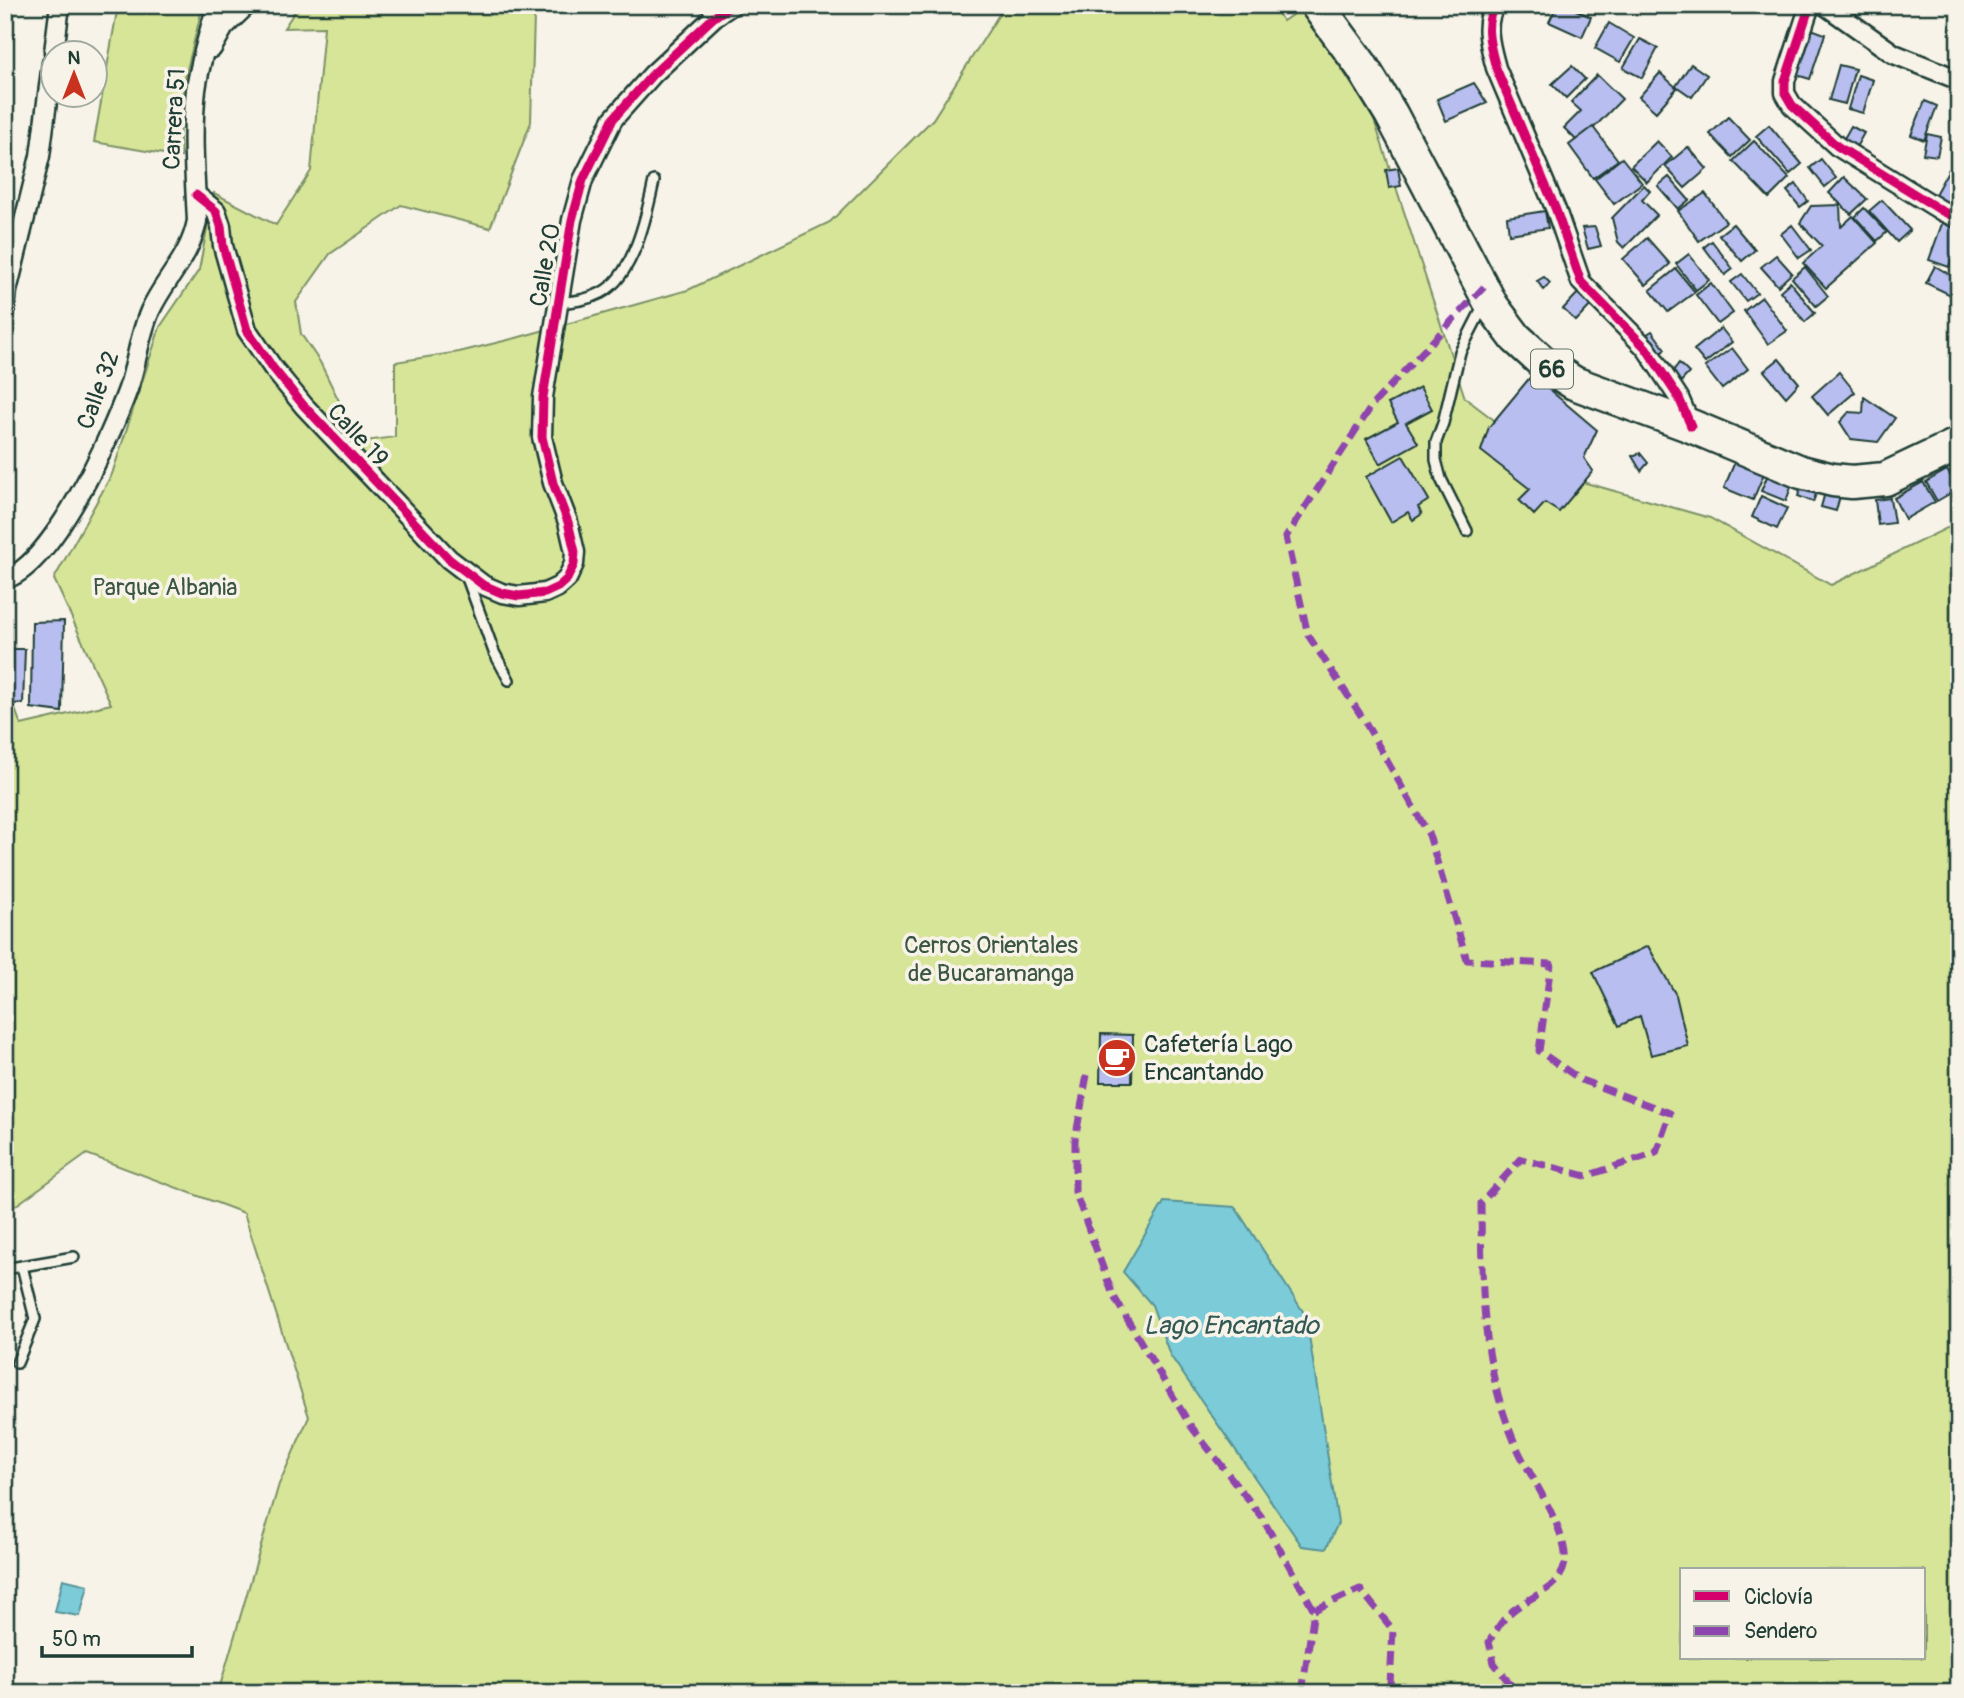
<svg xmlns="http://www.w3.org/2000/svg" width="1964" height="1698" font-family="Pangolin,sans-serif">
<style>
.green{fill:#d7e599;stroke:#7b9166;stroke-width:2;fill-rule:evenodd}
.water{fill:#7ccbd8;stroke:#579296;stroke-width:2}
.building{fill:#b8bef0;stroke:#1f3d34;stroke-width:2}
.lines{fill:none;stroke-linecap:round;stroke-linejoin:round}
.lane-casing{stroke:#1f3d34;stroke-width:14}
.street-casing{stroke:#1f3d34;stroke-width:23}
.highway-casing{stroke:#1f3d34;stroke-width:37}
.path{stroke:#1f3d34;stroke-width:3.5;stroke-dasharray:5 5;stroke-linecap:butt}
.lane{stroke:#f7f3e8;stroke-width:9}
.street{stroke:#f7f3e8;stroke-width:18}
.highway{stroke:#f7f3e8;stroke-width:32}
.quiet{stroke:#8e44ad;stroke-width:7;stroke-dasharray:14 7;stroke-linecap:butt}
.cycleway-casing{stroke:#f7f3e8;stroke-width:13}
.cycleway{stroke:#d6006c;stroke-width:9}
.labels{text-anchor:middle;stroke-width:7;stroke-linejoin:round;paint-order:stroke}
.shield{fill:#f7f3e8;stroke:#60746a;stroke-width:2}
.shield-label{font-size:23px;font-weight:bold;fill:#1f3d34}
.street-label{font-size:24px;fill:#1f3d34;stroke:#f7f3e8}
.park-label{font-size:24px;fill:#3b5643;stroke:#f7f3e8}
.poi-label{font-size:24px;fill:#1f3d34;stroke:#f7f3e8;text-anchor:start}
.water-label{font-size:26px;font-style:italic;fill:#325955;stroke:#f7f3e8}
</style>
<rect width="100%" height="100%" fill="#f7f3e8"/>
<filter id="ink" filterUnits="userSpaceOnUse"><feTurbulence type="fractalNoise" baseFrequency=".0143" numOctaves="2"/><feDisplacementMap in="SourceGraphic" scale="14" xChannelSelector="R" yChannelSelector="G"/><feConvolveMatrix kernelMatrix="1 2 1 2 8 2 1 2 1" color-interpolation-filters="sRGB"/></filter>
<g filter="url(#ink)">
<g class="green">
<path d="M118,5h85l-17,69 -7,43 2,40 -87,-15z"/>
<path d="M299,5h259l-24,11 -3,106 -41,106 -89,-23 -71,49 -34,48 5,32 19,28 39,80 36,-5v-75l64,-10 57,-14 172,-48 142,-68 103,-103 72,-114h267l11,16 19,-13 71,109 92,281 107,81 138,39 121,67 128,-63v1171h-1741l61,-209 30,-67 -65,-204 -157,-59 -72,52 -10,-25v-473l10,1 6,16 90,-21 -57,-125 58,-105 48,-147 39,-57 15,-77 62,32 35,-54 13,-144 -40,1zM1682,1570h242v88h-242z"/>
</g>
<g class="water">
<path d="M1164,1202l71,5 71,109 32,207 -12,26 -24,-3 -132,-191 -18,-50 -29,-33z"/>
<path d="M63,1579l25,6 -8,31 -25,-4z"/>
</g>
<g class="building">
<path d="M1557,5h8l26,12 -9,20 -33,-15z"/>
<path d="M1665,5h23l-4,9z"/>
<path d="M1609,23l25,15 -14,24 -25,-14z"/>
<path d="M1806,27l19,7 -15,45 -20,-6z"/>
<path d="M1640,39l18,9 -16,30 -19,-10z"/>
<path d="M1691,64l16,11 -15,22 -16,-11z"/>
<path d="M1839,65l16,4 -10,35 -16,-4z"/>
<path d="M1572,66l13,13 -19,19 -14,-14z"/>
<path d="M1660,73l17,15 -21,24 -17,-15z"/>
<path d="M1597,75l25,24 -43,44 -15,-15 17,-17 -10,-9z"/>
<path d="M1858,75l15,5 -10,33 -15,-4z"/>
<path d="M1474,83l13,20 -41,18 -9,-22z"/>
<path d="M1925,101l12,5 -13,34 -13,-5z"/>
<path d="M1728,117l22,23 -18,17 -22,-23z"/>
<path d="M1769,125l33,39 -12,10 -34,-38z"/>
<path d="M1851,126l13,7 -9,16 -13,-7z"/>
<path d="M1593,127l25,33 -25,18 -24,-33z"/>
<path d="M1927,134l14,3 -4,19 -14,-2z"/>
<path d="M1657,141l15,16 -25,25 -16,-16z"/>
<path d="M1754,141l35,37 -20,20 -36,-37z"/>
<path d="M1688,147l19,22 -22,19 -20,-22z"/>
<path d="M1622,158l20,25 -28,21 -19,-25z"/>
<path d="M1821,159l15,19 -11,9 -15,-19z"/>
<path d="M1398,168l3,18 -12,2 -3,-18z"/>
<path d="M1949,169l10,5v8l-12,21 -13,-7z"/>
<path d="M1669,177l20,23 -11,9 -20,-23z"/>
<path d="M1844,177l23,22 -16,15 -22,-21z"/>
<path d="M1796,184l12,17 -8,6 -13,-16z"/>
<path d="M1644,185l6,6 -8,9 15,15 -33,33 -6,-6 -6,-24z"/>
<path d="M1705,193l21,29 -27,19 -21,-30z"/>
<path d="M1882,200l28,30 -13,12 -28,-31z"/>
<path d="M1840,205l1,22 12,-11 24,27 -51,45 -23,-25 19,-17 -22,-23 11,-17z"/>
<path d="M1864,208l23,24 -10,9 -22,-24z"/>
<path d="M1545,211l3,17 -39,6 -2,-17z"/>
<path d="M1943,221l16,6v11l-10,29 -20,-7z"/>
<path d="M1733,224l22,26 -13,11 -23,-26z"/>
<path d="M1792,225l19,25 -12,8 -18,-24z"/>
<path d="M1595,227l6,19 -13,3 -6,-21z"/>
<path d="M1647,238l23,26 -24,21 -23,-26z"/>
<path d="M1712,241l21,28 -8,6 -21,-28z"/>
<path d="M1957,252h2v14l-7,-4z"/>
<path d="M1689,254l20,26 -13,10 -20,-26z"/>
<path d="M1776,255l16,18 -14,13 -17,-19z"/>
<path d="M1935,266l24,14v19l-33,-16z"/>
<path d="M1805,267l23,29 -12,10 -24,-28z"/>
<path d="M1676,269l19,23 -27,20 -18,-22z"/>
<path d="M1742,274l15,19 -11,8 -15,-19z"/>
<path d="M1544,277l6,6 -6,7 -7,-9z"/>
<path d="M1790,282l25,31 -10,9 -25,-31z"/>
<path d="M1711,283l22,30 -15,11 -22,-29z"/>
<path d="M1580,291l13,12 -17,18 -13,-12z"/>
<path d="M1762,297l25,34 -19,13 -24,-33z"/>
<path d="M1721,328l11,14 -27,21 -11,-13z"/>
<path d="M1652,331l13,18 -5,6 -16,-19z"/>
<path d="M1732,348l16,21 -26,20 -17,-22z"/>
<path d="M1779,359l20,24 -13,14 -22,-26z"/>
<path d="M1679,363l10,10 -11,12 -10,-7z"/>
<path d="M1839,372l16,20 -27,23 -16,-19z"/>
<path d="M1532,375l65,55 -13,28 9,13 -34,41 -14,-9 -11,12 -15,-15 11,-11 -49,-38 8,-24z"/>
<path d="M1420,387l12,22 -26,14 12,20 -38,21 -14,-25 32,-17 -10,-18z"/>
<path d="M1864,397l31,21 -17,24 -27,-3 -11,-17 9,-10 14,1z"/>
<path d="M1739,452l29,12 -15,36 -29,-12z"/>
<path d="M1640,453l8,10 -7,8 -9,-15z"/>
<path d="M1403,456l26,44 -11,7 4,7 -9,6 -5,-8 -17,10 -25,-45z"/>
<path d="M1959,466v19h-1l-8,-12z"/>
<path d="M1771,467l24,9 -9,25 -25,-10z"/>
<path d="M1947,470l11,19 -21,12 -11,-19z"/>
<path d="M1804,480l15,6 -6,16 -15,-6z"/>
<path d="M1923,482l12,20 -30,17 -11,-21z"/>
<path d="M1826,489l15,3 -5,19 -15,-4z"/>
<path d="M1761,496l26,12 -10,21 -25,-12z"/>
<path d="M1890,498l4,25 -16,2 -3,-25z"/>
<path d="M64,621l-2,91 -31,-4 1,-86z"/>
<path d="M5,649h20l-2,55 -18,-1z"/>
<path d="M1648,946l28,49 12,51 -37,9 -11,-39 -21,10 -26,-54z"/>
<path d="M1101,1034l32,1 -1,47h-32z"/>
</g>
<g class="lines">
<g class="lane-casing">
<g id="lane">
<path d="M705,5l9,12"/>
<path d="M559,303c15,-2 29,-3 42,-10 33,-17 46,-79 53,-112"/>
<path d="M1467,531l-26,-52 -5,-19v-18l7,-19 17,-71 23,-45"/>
<path d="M466,575l28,77 15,28"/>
<path d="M5,1269l69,-12"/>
<path d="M17,1363l18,-44 -13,-53"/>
</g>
</g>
<g class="street-casing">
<g id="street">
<path d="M1496,5c-14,17 -5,44 0,63l60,142 25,72 65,66 33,50 12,28"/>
<path d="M1810,5l-25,76v12l7,12 45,41 105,65 17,8"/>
<path d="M1825,5l69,49 65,26"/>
<path d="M212,48l12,-21 23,-22"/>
<path d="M54,52l6,-47"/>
<path d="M196,195l20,16 5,15 2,20 24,84 26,38 31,38 145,153 34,26 19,8 17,3 26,-3 13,-6 9,-8 7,-15 1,-12 -7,-30 -15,-39 -11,-46 1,-40 29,-177 11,-40 30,-61 40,-45 61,-57 18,-12"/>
<path d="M5,310l2,-19 33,-135 12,-93"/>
<path d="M5,579c49,-15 106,-143 123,-190 9,-26 11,-53 22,-78 15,-33 40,-53 47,-90 -2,-43 -6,-88 -1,-131 4,-29 13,-57 21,-85"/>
</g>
</g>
<g class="highway-casing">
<path id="highway" d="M1317,5l44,60 30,49 101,192 24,32 31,28 27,17 117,43 110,46 32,8 19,2 33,-3 74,-35"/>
</g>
<path class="path" d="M585,5l40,5 12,-5"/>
<use href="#lane" class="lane"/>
<use href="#street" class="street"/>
<use href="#highway" class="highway"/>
<g class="quiet">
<path d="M1484,287l-111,117 -87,133 22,98 56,85 65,115 38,125 84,4 -12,87 42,29 89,33 -14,40 -70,23 -65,-17 -40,44c1,88 0,166 37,247 13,28 51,83 47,113 -4,24 -29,31 -46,43 -14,9 -22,22 -30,36l5,21 23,30"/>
<path d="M1087,1075l-12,65v52l38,103 77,130 71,91 53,94"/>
<path d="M1302,1693l12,-83 46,-21 33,41 -3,54 9,9"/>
</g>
<g class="cycleway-casing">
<g id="cycleway">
<path d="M1496,5c-14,17 -5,44 0,63l60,142 25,72 65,66 33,50 12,28"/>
<path d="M1810,5l-25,76v12l7,12 45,41 105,65 17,8"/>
<path d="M196,195l20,16 5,15 2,20 24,84 26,38 31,38 145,153 34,26 19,8 17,3 26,-3 13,-6 9,-8 7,-15 1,-12 -7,-30 -15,-39 -11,-46 1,-40 29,-177 11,-40 30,-61 40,-45 61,-57 18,-12"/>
</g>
</g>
<use href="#cycleway" class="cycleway"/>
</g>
</g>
<defs>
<g id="cafe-disc" transform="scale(2.0125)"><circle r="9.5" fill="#c8321e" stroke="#f7f3e8"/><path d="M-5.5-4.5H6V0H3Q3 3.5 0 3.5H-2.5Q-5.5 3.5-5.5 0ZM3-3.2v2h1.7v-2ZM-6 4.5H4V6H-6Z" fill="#fff"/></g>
</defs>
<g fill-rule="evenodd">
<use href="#cafe-disc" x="1117" y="1058"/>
</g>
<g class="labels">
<rect class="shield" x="1531" y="349.5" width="42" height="39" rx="5"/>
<g class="shield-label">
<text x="1552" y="377">66</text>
</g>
<g class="street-label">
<text transform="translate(174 119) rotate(-87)" y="8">Carrera 51</text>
<text transform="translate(545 265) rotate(-80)" y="8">Calle 20</text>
<text transform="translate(98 390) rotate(-70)" y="8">Calle 32</text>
<text transform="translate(358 435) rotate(47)" y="8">Calle 19</text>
</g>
<g class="park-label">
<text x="165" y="595">Parque Albania</text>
<text x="991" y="953">Cerros Orientales<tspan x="991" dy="28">de Bucaramanga</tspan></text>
</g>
<g class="poi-label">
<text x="1144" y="1052">Cafetería Lago<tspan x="1144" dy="28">Encantando</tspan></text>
</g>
<g class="water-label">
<text x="1231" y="1334">Lago Encantado</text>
</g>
</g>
<rect width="1964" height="1698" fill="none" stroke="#f7f3e8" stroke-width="28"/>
<rect x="14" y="14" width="1936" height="1670" fill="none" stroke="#1f3d34" stroke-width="2.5" filter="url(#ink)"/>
<rect x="1680" y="1568" width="245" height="91" fill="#f7f3e8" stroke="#a1aaa0" stroke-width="2"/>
<rect x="1694" y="1591" width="35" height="10" fill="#d6006c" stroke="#a1aaa0" stroke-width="2"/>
<text x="1744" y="1604" font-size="21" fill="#1f3d34">Ciclovía</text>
<rect x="1694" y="1626" width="35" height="10" fill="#8e44ad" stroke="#a1aaa0" stroke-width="2"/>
<text x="1744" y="1638" font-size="21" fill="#1f3d34">Sendero</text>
<g transform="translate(74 74)"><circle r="33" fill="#f7f3e8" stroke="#a1aaa0" stroke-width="2"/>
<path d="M0-5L12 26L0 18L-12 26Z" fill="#c8321e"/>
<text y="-10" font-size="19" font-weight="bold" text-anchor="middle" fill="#1f3d34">N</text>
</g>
<path d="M42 1646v10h150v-10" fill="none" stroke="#1f3d34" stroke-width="3.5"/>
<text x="52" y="1646" font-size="21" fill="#1f3d34" stroke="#f7f3e8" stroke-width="5" paint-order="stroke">50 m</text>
</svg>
